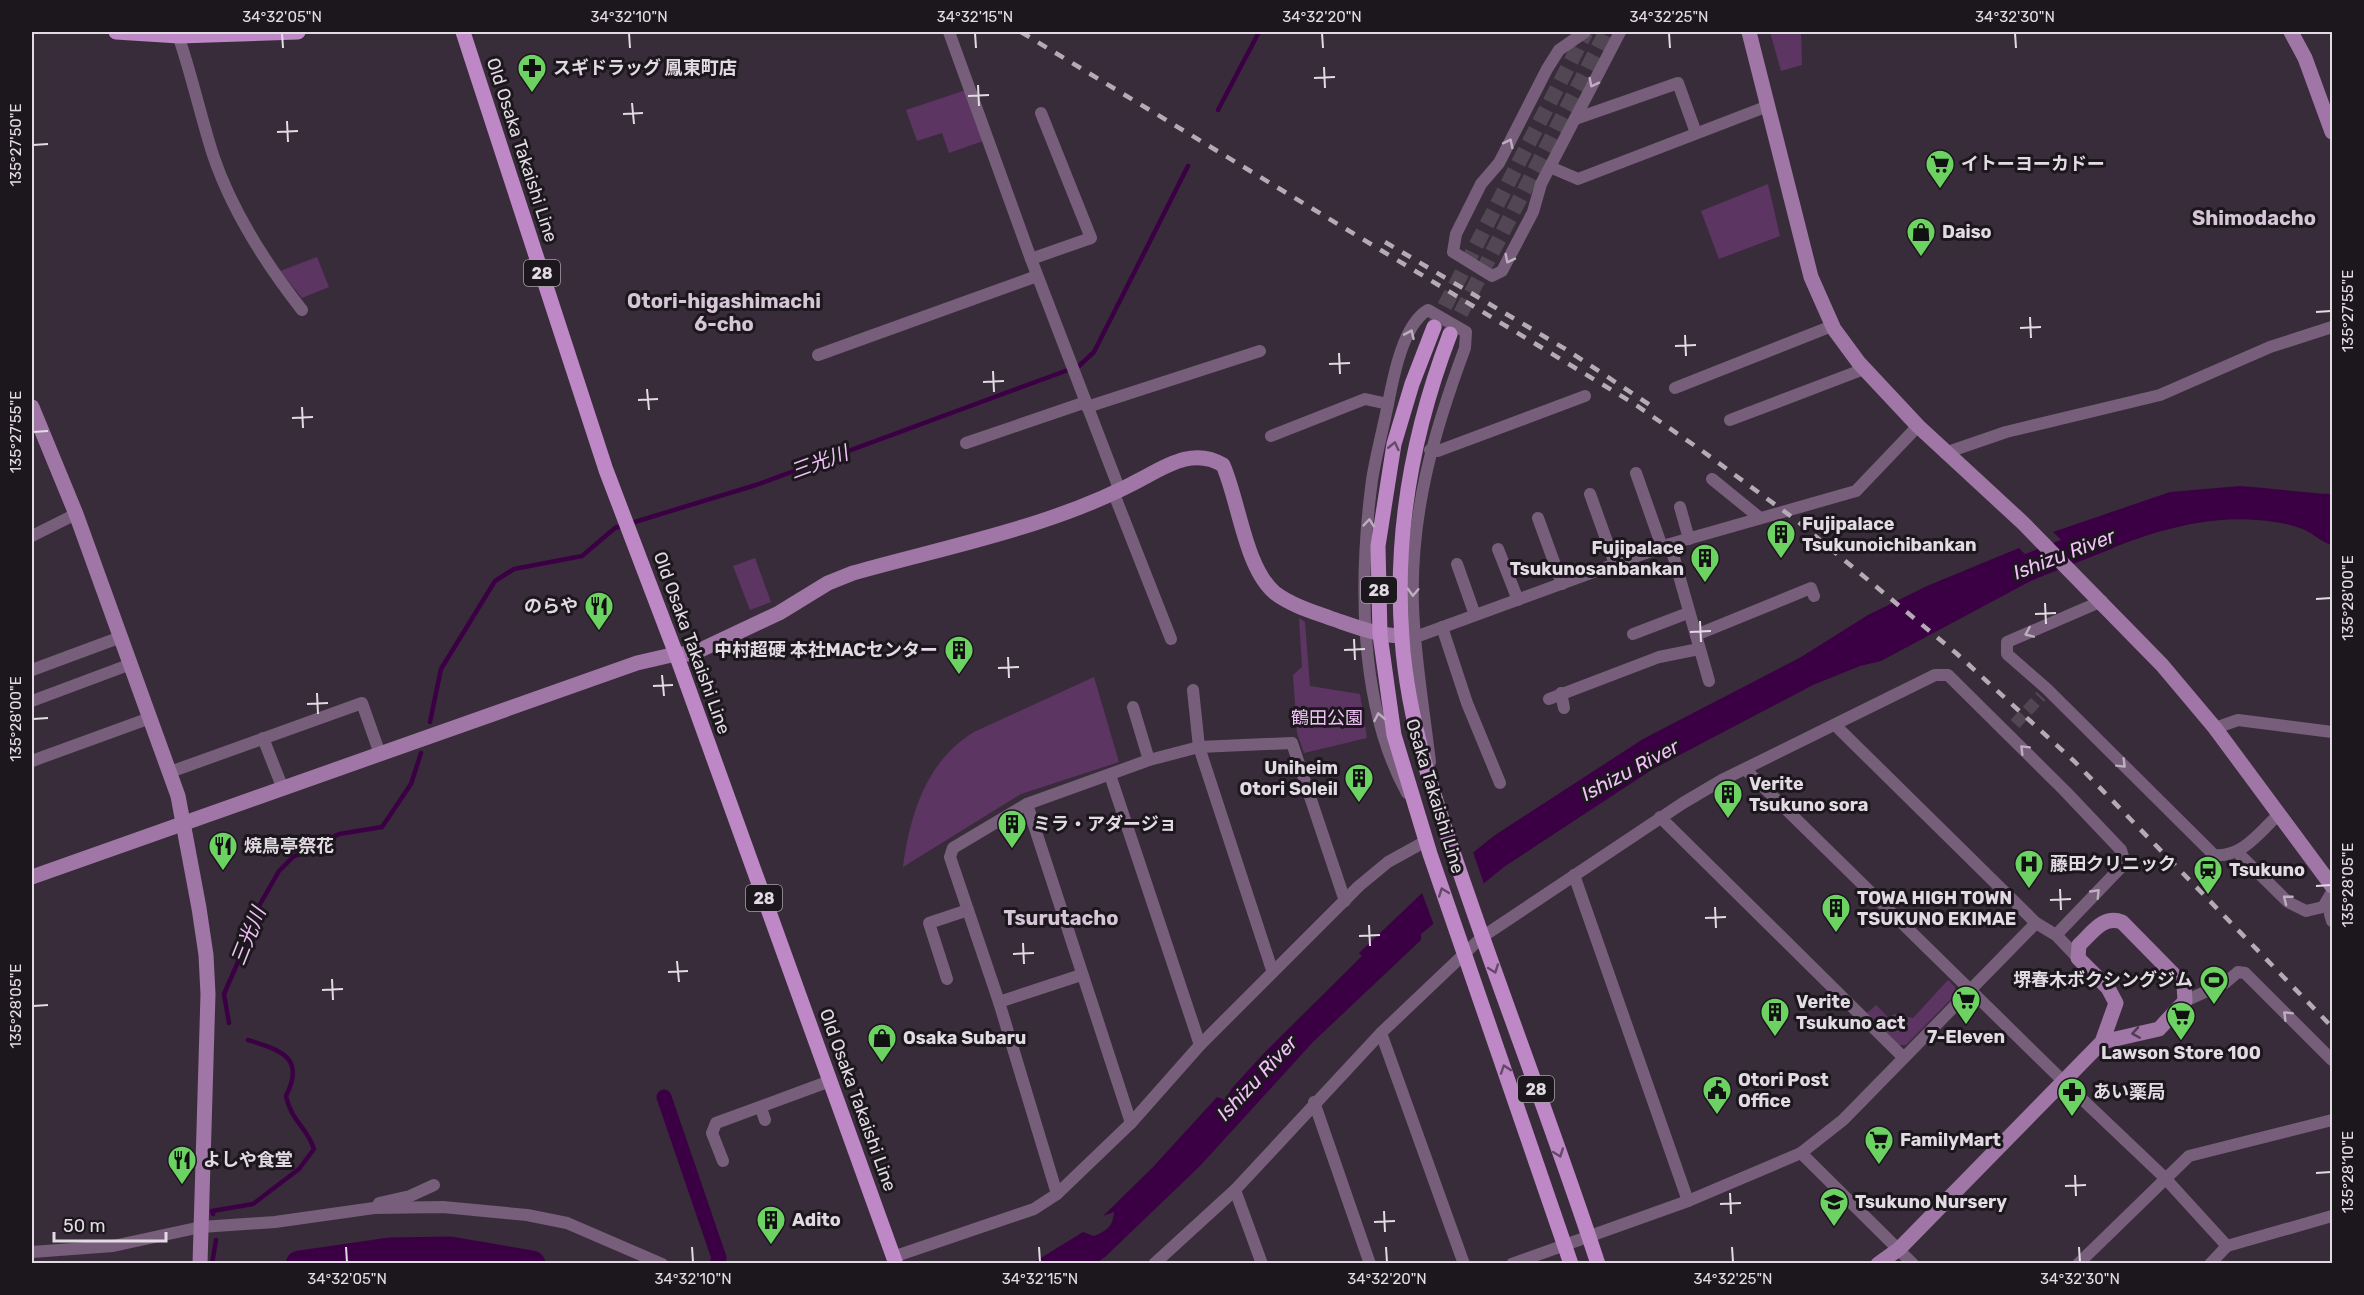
<svg xmlns="http://www.w3.org/2000/svg" width="2364" height="1295" font-family="Rubik,'Noto Sans JP',sans-serif">
<style>
.green{fill:#5c3562}
.water{fill:#3b0044}
.pier{fill:#392c3a}
.lines{fill:none;stroke-linecap:round;stroke-linejoin:round}
.stream{stroke:#3b0044;stroke-width:4.5}
.canal{stroke:#3b0044;stroke-width:15}
.river{stroke:#3b0044;stroke-width:27}
.street-tunnel{stroke:#524654;stroke-width:12;stroke-dasharray:12 6;stroke-linecap:butt}
.primary-tunnel{stroke:#524654;stroke-width:15;stroke-dasharray:15 8;stroke-linecap:butt}
.street{stroke:#775e7b;stroke-width:12}
.secondary{stroke:#9f76a5;stroke-width:15}
.primary{stroke:#bd88c5;stroke-width:15}
.rail{stroke:#b4abb5;stroke-width:4.5;stroke-dasharray:10 10;stroke-linecap:butt}
.oneway{stroke:#bdafbf}
.oneway2{stroke:#644a69}
.oneway3{stroke:#503d53}
.ticks{fill:none;stroke:#e3dbe4;stroke-width:2}
.labels{text-anchor:middle;stroke-width:6;stroke-linejoin:round;paint-order:stroke}
.shield{fill:#1c171d;stroke:#a7a0a8;stroke-width:1.5}
.shield-label{font-size:16px;font-weight:bold;fill:#e3dbe4}
.poi-label{font-size:18px;font-weight:bold;fill:#e3dbe4;stroke:#1c171d;text-anchor:start}
.street-label{font-size:18px;fill:#e3dbe4;stroke:#1c171d}
.park-label{font-size:18px;fill:#f3c2fa;stroke:#1c171d}
.neighbourhood-label{font-size:20px;font-weight:bold;fill:#d5c5d7;stroke:#1c171d}
.water-label{font-size:20px;font-style:italic;fill:#f1c1f8;stroke:#1c171d}
.neatline{fill:none;stroke:#e3dbe4;stroke-width:2}
.ticks-label{font-size:15px;text-anchor:middle;fill:#e3dbe4}
</style>
<rect width="100%" height="100%" fill="#392c3a"/>
<g class="green">
<path d="M1770,32h31l1,33 -21,6z"/>
<path d="M966,90l17,51 -34,12 -7,-20 -25,8 -11,-31z"/>
<path d="M1768,184l12,52 -61,23 -18,-48z"/>
<path d="M317,257l12,30 -27,11 -22,-27z"/>
<path d="M755,558l16,44 -21,8 -17,-44z"/>
<path d="M1299,618l6,4 5,64 50,8 7,44 -63,15 -7,-20 -4,-58 9,-8z"/>
<path d="M1094,677l25,85 -98,32 -118,73c7,-52 23,-106 71,-135z"/>
<path d="M1948,980l7,7 1,7 -50,51h-7l-32,-32 9,-8 13,13 5,-4 19,4z"/>
</g>
<g class="water">
<path d="M2240,486c32,2 62,7 92,8v51c-11,-3 -17,-10 -27,-15 -9,-4 -21,-7 -31,-8 -68,-11 -131,13 -192,38l-29,-28 117,-40z"/>
<path d="M2019,548l25,26 -163,87 -21,5 -47,19 -160,84 -149,98 -83,67v6l-108,102 -113,124 -95,91 -8,6 -66,1 52,-32 11,4c12,-5 19,-9 20,-24l-11,4 50,-49 64,-70 8,3 7,-12 33,-36 97,-96 -3,-3 61,-58 75,-60 148,-96 158,-82 67,-42 59,-29z"/>
</g>
<path class="pier" d="M1472,849l13,38 -50,41 -14,-38z"/>
<g class="lines">
<g class="stream">
<path d="M1218,110l41,-78"/>
<path d="M430,722l11,-53 54,-88 19,-12 68,-13 33,-28 141,-43 323,-119 15,-14 94,-186"/>
<path d="M229,1023l-5,-29 21,-48 6,-26 28,-49 14,-14 46,-23 43,-7 29,-43 10,-31"/>
<path d="M213,1214l-1,-3 41,-7 46,-35 15,-20c-8,-24 -22,-26 -28,-53 20,-39 -6,-46 -38,-56"/>
<path d="M212,1264l4,-24"/>
</g>
<path class="canal" d="M664,1097l55,161 -2,6"/>
<g class="river">
<path d="M2001,578l104,-41"/>
<path d="M299,1264l90,-13 61,-1 82,14"/>
</g>
<path class="street-tunnel" d="M2015,724l26,-28"/>
<g class="primary-tunnel">
<path d="M1434,327l152,-295"/>
<path d="M1450,334l156,-302"/>
</g>
<g class="street">
<path d="M177,32c14,40 23,82 36,123 19,56 53,109 89,155"/>
<path d="M949,32l82,227 89,232"/>
<path d="M1585,32l-26,18 -12,19 -48,94 -18,21 -25,50 -3,18 39,24 10,-5 31,-59 8,-28 79,-152"/>
<path d="M1575,119l103,-36 18,50"/>
<path d="M1550,167l28,12 190,-73"/>
<path d="M1031,259l60,-21 -50,-125"/>
<path d="M818,355l219,-79"/>
<path d="M1675,388l157,-62"/>
<path d="M1087,407l173,-56"/>
<path d="M1730,420l134,-51"/>
<path d="M1271,436l94,-37 23,5"/>
<path d="M966,443l120,-41"/>
<path d="M1430,450l8,1 147,-55"/>
<path d="M1945,453l61,-21 154,-37 110,-48 62,-20"/>
<path d="M1636,473l26,74"/>
<path d="M1712,479l48,39"/>
<path d="M1114,494l57,145"/>
<path d="M1590,494l25,70"/>
<path d="M1680,507l9,32"/>
<path d="M1538,518l24,66"/>
<path d="M32,536l44,-22"/>
<path d="M1670,544l39,137"/>
<path d="M1498,549l20,51"/>
<path d="M1457,564l18,51"/>
<path d="M2102,601l-95,41v12l40,35 167,166c28,3 46,-23 65,-41"/>
<path d="M1442,627l25,76 33,80"/>
<path d="M1633,634l55,-21"/>
<path d="M1696,635l115,-47 3,8"/>
<path d="M1409,636l12,-1 249,-91 186,-53 62,-65"/>
<path d="M32,670l89,-33"/>
<path d="M1193,690l6,57 73,223"/>
<path d="M1561,693l3,15"/>
<path d="M1549,699l110,-42 40,-8"/>
<path d="M32,701l99,-37"/>
<path d="M1133,707l16,53"/>
<path d="M1835,725l201,198 20,12 22,23"/>
<path d="M2215,728l23,-8 94,12"/>
<path d="M263,738l20,51"/>
<path d="M32,761l118,-43"/>
<path d="M1746,770l318,312 100,95 63,69 105,-30"/>
<path d="M170,772l192,-69 18,51"/>
<path d="M1110,775l90,270"/>
<path d="M1407,793c-49,-89 -48,-214 -35,-313 4,-25 11,-51 16,-76 5,-26 15,-80 40,-94l38,22 -1,16c-32,86 -55,166 -52,259 2,52 11,104 17,155"/>
<path d="M1027,804l104,319"/>
<path d="M1660,817l243,240"/>
<path d="M2238,853l50,49 18,9 17,-4 9,-15"/>
<path d="M1574,875l114,326"/>
<path d="M2332,900l-2,14 2,7"/>
<path d="M947,979l-18,-56 39,-13"/>
<path d="M2185,1001l40,-18 13,-11 7,1 87,87"/>
<path d="M999,1002l82,-27"/>
<path d="M1381,1033l83,231"/>
<path d="M1314,1102l56,162"/>
<path d="M761,1108l4,12"/>
<path d="M1801,1153l112,111"/>
<path d="M723,1161l-11,-28 4,-10 114,-42"/>
<path d="M1235,1190l27,74"/>
<path d="M1057,1194l-58,-192 -49,-145 3,-9 74,-44 122,-44 50,-13 93,-4 53,158"/>
<path d="M379,1203l31,-7 24,-11"/>
<path d="M32,1252l81,-6 88,-19 74,-5 99,-14 69,-1 84,8 40,8 95,41"/>
<path d="M893,1257l141,-48 23,-15 74,-71 69,-78 159,-159 29,-24 38,-21"/>
<path d="M1154,1264l81,-74 146,-157 101,-96 201,-134 39,-23 213,-105h13l117,116 56,59 4,13 -69,72"/>
<path d="M1512,1264l176,-63 113,-48 42,-33 193,-197"/>
<path d="M2078,1264l111,-108 143,-36"/>
<path d="M2210,1264l17,-18"/>
</g>
<g class="secondary">
<path d="M1749,32l62,245 23,52 25,34 59,63 105,97 139,142 53,63 117,158"/>
<path d="M2291,32l14,26 27,74"/>
<path d="M32,407l44,107 102,282 21,112 7,47 2,39 -8,270"/>
<path d="M32,877l605,-214 39,-9h16l87,-41 49,-30 25,-10c99,-28 204,-47 294,-97 25,-14 50,-27 76,-11 16,36 22,103 52,128 16,12 36,18 55,25 24,8 46,17 71,18"/>
<path d="M1878,1264l21,-15 203,-207 14,-39 -8,-15 -30,-30 1,-13c14,-13 24,-30 43,-23l62,63 1,16 -26,28 -57,13"/>
</g>
<g class="primary">
<path d="M116,32l63,4 119,-4"/>
<path d="M463,32l143,438 70,184 220,610"/>
<path d="M1434,327l-22,57 -18,60 -16,102 2,89 14,100 36,119 141,410"/>
<path d="M1450,334c-37,97 -56,200 -48,304 6,93 41,185 71,272 41,118 86,235 125,354"/>
</g>
<g class="rail">
<path d="M1021,32l612,371 68,47 95,70 160,133 118,108 258,266"/>
<path d="M1385,242l182,108 89,59"/>
</g>
</g>
<defs><path id="oneway-chevron" d="M-2-3.5L2.5 0L-2 3.5" fill="none" stroke-width="1.6" stroke-linecap="round" stroke-linejoin="round" transform="scale(1.5)"/></defs>
<g class="oneway">
<use href="#oneway-chevron" transform="translate(1593 83) rotate(117)"/>
<use href="#oneway-chevron" transform="translate(1509 143) rotate(-63)"/>
<use href="#oneway-chevron" transform="translate(1509 259) rotate(117)"/>
<use href="#oneway-chevron" transform="translate(1410 334) rotate(-66)"/>
<use href="#oneway-chevron" transform="translate(1369 523) rotate(-85)"/>
<use href="#oneway-chevron" transform="translate(1413 592) rotate(92)"/>
<use href="#oneway-chevron" transform="translate(2029 633) rotate(157)"/>
<use href="#oneway-chevron" transform="translate(1379 717) rotate(-101)"/>
<use href="#oneway-chevron" transform="translate(2024 749) rotate(-135)"/>
<use href="#oneway-chevron" transform="translate(2122 764) rotate(45)"/>
<use href="#oneway-chevron" transform="translate(2096 893) rotate(-46)"/>
<use href="#oneway-chevron" transform="translate(2287 899) rotate(-142)"/>
<use href="#oneway-chevron" transform="translate(2287 1015) rotate(-135)"/>
</g>
<g class="oneway2">
<use href="#oneway-chevron" transform="translate(1394 446) rotate(-77)"/>
<use href="#oneway-chevron" transform="translate(1443 892) rotate(-110)"/>
<use href="#oneway-chevron" transform="translate(1494 969) rotate(70)"/>
<use href="#oneway-chevron" transform="translate(1505 1069) rotate(-109)"/>
<use href="#oneway-chevron" transform="translate(1559 1153) rotate(70)"/>
</g>
<use class="oneway3" href="#oneway-chevron" transform="translate(2136 1033) rotate(171)"/>
<path class="ticks" d="M282,33l1,15M629,33l1,15M975,33l1,15M1322,33l1,15M1669,33l1,15M2015,33l1,15M1324,67l1,21M1314,78l21,-1M978,85l1,21M968,96l21,-1M632,103l2,21M623,114l20,-1M287,121l1,21M277,132l21,-1M33,145l15,-1M2316,312l15,-1M2030,317l1,21M2020,328l21,-1M1685,335l1,21M1675,346l21,-1M1339,353l1,21M1329,364l21,-1M993,371l1,21M983,382l21,-1M647,389l2,21M638,400l20,-1M302,407l1,21M292,418l21,-1M33,432l15,-1M2316,599l15,-1M2045,603l1,21M2035,614l21,-1M1700,621l1,21M1690,632l21,-1M1354,639l1,21M1344,650l21,-1M1008,657l1,21M998,668l21,-1M662,675l2,21M653,686l20,-1M317,693l1,21M307,704l21,-1M33,719l15,-1M2316,886l15,-1M2060,889l1,21M2050,900l21,-1M1715,907l1,21M1705,918l21,-1M1369,925l1,21M1359,936l21,-1M1023,943l1,21M1013,954l21,-1M677,961l2,21M668,972l20,-1M332,979l1,21M322,990l21,-1M33,1006l15,-1M2316,1173l15,-1M2075,1175l1,21M2065,1186l21,-1M1730,1193l1,21M1720,1204l21,-1M1384,1211l1,21M1374,1222l21,-1M346,1247l1,15M692,1247l1,15M1039,1247l1,15M1386,1247l1,15M1732,1247l1,15M2079,1247l1,15"/>
<defs>
<g id="pharmacy-pin" transform="scale(1.5)"><path d="M0 17L-7.5 6A9.5 9.5 0 1 1 7.5 6Z" fill="#6cd362" stroke="#1c171d"/><path d="M-2-6h4v4h4v4h-4v4h-4v-4h-4v-4h4Z" fill="#111"/></g>
<g id="supermarket-pin" transform="scale(1.5)"><path d="M0 17L-7.5 6A9.5 9.5 0 1 1 7.5 6Z" fill="#6cd362" stroke="#1c171d"/><path d="M-6-5.5h2.5l.6 2H6L4.5 2H-2.5L-4.4-4H-6ZM-1.5 3.2a1.3 1.3 0 1 0 .1 0ZM3 3.2a1.3 1.3 0 1 0 .1 0Z" fill="#111"/></g>
<g id="shop-pin" transform="scale(1.5)"><path d="M0 17L-7.5 6A9.5 9.5 0 1 1 7.5 6Z" fill="#6cd362" stroke="#1c171d"/><path d="M-5-2.5h2.3a2.7 3.5 0 0 1 5.4 0H5L5.5 6h-11ZM-1.5-2.5h3a1.5 2.3 0 0 0-3 0Z" fill="#111"/></g>
<g id="building-pin" transform="scale(1.5)"><path d="M0 17L-7.5 6A9.5 9.5 0 1 1 7.5 6Z" fill="#6cd362" stroke="#1c171d"/><path d="M-4-6H4V6H1V3H-1V6H-4ZM-2.5-4.3h1.7v1.8h-1.7ZM.8-4.3h1.7v1.8H.8ZM-2.5-1h1.7V.8h-1.7ZM.8-1h1.7V.8H.8Z" fill="#111"/></g>
<g id="restaurant-pin" transform="scale(1.5)"><path d="M0 17L-7.5 6A9.5 9.5 0 1 1 7.5 6Z" fill="#6cd362" stroke="#1c171d"/><path d="M-5-6h1v4h1v-4h1v4h1v-4h1v5L-1.5 .5V6h-2V.5L-5-1ZM5-6V6H3V1.5H1.5Q1.5-4 5-6Z" fill="#111"/></g>
<g id="hospital-pin" transform="scale(1.5)"><path d="M0 17L-7.5 6A9.5 9.5 0 1 1 7.5 6Z" fill="#6cd362" stroke="#1c171d"/><path d="M-5-5h3v3.5h4V-5h3V5h-3V1.5h-4V5h-3Z" fill="#111"/></g>
<g id="station-pin" transform="scale(1.5)"><path d="M0 17L-7.5 6A9.5 9.5 0 1 1 7.5 6Z" fill="#6cd362" stroke="#1c171d"/><path d="M-3-6H3Q5-6 5-4V2Q5 4 3 4L4.5 6H3L1.5 4h-3L-3 6H-4.5L-3 4Q-5 4-5 2V-4Q-5-6-3-6ZM-3.5-4v3h7v-3ZM-3.5 1v1.5H-2V1ZM2 1v1.5H3.5V1Z" fill="#111"/></g>
<g id="stadium-pin" transform="scale(1.5)"><path d="M0 17L-7.5 6A9.5 9.5 0 1 1 7.5 6Z" fill="#6cd362" stroke="#1c171d"/><path d="M0-5a6.5 5 0 1 0 0 10a6.5 5 0 1 0 0-10ZM-3.5-1.8h7v3.6h-7Z" fill="#111"/></g>
<g id="civic-pin" transform="scale(1.5)"><path d="M0 17L-7.5 6A9.5 9.5 0 1 1 7.5 6Z" fill="#6cd362" stroke="#1c171d"/><path d="M-.6-6.5H3V-4.5H.6V-3L4-1V1h2V6H-6V1h2V-1L-.6-3ZM-1.2 2.5V6h2.4V2.5Z" fill="#111"/></g>
<g id="school-pin" transform="scale(1.5)"><path d="M0 17L-7.5 6A9.5 9.5 0 1 1 7.5 6Z" fill="#6cd362" stroke="#1c171d"/><path d="M0-5L7-2L0 1L-7-2ZM-4 1L0 2.5L4 1V4Q0 6-4 4Z" fill="#111"/></g>
</defs>
<g fill-rule="evenodd">
<use href="#pharmacy-pin" x="532" y="68"/>
<use href="#supermarket-pin" x="1940" y="164"/>
<use href="#shop-pin" x="1921" y="232"/>
<use href="#building-pin" x="1781" y="534"/>
<use href="#building-pin" x="1705" y="558"/>
<use href="#restaurant-pin" x="599" y="606"/>
<use href="#building-pin" x="959" y="650"/>
<use href="#building-pin" x="1359" y="778"/>
<use href="#building-pin" x="1728" y="794"/>
<use href="#building-pin" x="1012" y="824"/>
<use href="#restaurant-pin" x="223" y="846"/>
<use href="#hospital-pin" x="2029" y="864"/>
<use href="#station-pin" x="2208" y="870"/>
<use href="#building-pin" x="1836" y="908"/>
<use href="#stadium-pin" x="2214" y="980"/>
<use href="#supermarket-pin" x="1966" y="1000"/>
<use href="#building-pin" x="1775" y="1012"/>
<use href="#supermarket-pin" x="2181" y="1016"/>
<use href="#shop-pin" x="882" y="1038"/>
<use href="#civic-pin" x="1717" y="1090"/>
<use href="#pharmacy-pin" x="2072" y="1092"/>
<use href="#supermarket-pin" x="1879" y="1140"/>
<use href="#restaurant-pin" x="182" y="1160"/>
<use href="#school-pin" x="1834" y="1202"/>
<use href="#building-pin" x="771" y="1220"/>
</g>
<g class="labels">
<g class="shield">
<rect x="524" y="260" width="36" height="26" rx="4.5"/>
<rect x="1361" y="577" width="36" height="26" rx="4.5"/>
<rect x="746" y="885" width="36" height="26" rx="4.5"/>
<rect x="1518" y="1076" width="36" height="26" rx="4.5"/>
</g>
<g class="shield-label">
<text x="542" y="279">28</text>
<text x="1379" y="596">28</text>
<text x="764" y="904">28</text>
<text x="1536" y="1095">28</text>
</g>
<g class="poi-label">
<text x="553" y="74">スギドラッグ 鳳東町店</text>
<text x="1961" y="170">イトーヨーカドー</text>
<text x="1942" y="238">Daiso</text>
<text x="1802" y="530">Fujipalace<tspan x="1802" dy="21">Tsukunoichibankan</tspan></text>
<text x="1684" y="554" text-anchor="end">Fujipalace<tspan x="1684" dy="21">Tsukunosanbankan</tspan></text>
<text x="578" y="612" text-anchor="end">のらや</text>
<text x="938" y="656" text-anchor="end">中村超硬 本社MACセンター</text>
<text x="1338" y="774" text-anchor="end">Uniheim<tspan x="1338" dy="21">Otori Soleil</tspan></text>
<text x="1749" y="790">Verite<tspan x="1749" dy="21">Tsukuno sora</tspan></text>
<text x="1033" y="830">ミラ・アダージョ</text>
<text x="244" y="852">焼鳥亭祭花</text>
<text x="2050" y="870">藤田クリニック</text>
<text x="2229" y="876">Tsukuno</text>
<text x="1857" y="904">TOWA HIGH TOWN<tspan x="1857" dy="21">TSUKUNO EKIMAE</tspan></text>
<text x="2193" y="986" text-anchor="end">堺春木ボクシングジム</text>
<text x="1796" y="1008">Verite<tspan x="1796" dy="21">Tsukuno act</tspan></text>
<text x="1966" y="1043" text-anchor="middle">7-Eleven</text>
<text x="903" y="1044">Osaka Subaru</text>
<text x="2181" y="1059" text-anchor="middle">Lawson Store 100</text>
<text x="1738" y="1086">Otori Post<tspan x="1738" dy="21">Office</tspan></text>
<text x="2093" y="1098">あい薬局</text>
<text x="1900" y="1146">FamilyMart</text>
<text x="203" y="1166">よしや食堂</text>
<text x="1855" y="1208">Tsukuno Nursery</text>
<text x="792" y="1226">Adito</text>
</g>
<g class="street-label">
<text transform="translate(522 150) rotate(72)" y="6">Old Osaka Takaishi Line</text>
<text transform="translate(692 643) rotate(70)" y="6">Old Osaka Takaishi Line</text>
<text transform="translate(1435 796) rotate(73)" y="6">Osaka Takaishi Line</text>
<text transform="translate(858 1100) rotate(70)" y="6">Old Osaka Takaishi Line</text>
</g>
<g class="park-label">
<text x="1327" y="724">鶴田公園</text>
</g>
<g class="neighbourhood-label">
<text x="2254" y="225">Shimodacho</text>
<text x="724" y="308">Otori-higashimachi<tspan x="724" dy="23">6-cho</tspan></text>
<text x="1061" y="925">Tsurutacho</text>
</g>
<g class="water-label">
<text transform="translate(819 462) rotate(-20)" y="7">三光川</text>
<text transform="translate(2064 554) rotate(-21)" y="7">Ishizu River</text>
<text transform="translate(1630 770) rotate(-28)" y="7">Ishizu River</text>
<text transform="translate(248 936) rotate(-68)" y="7">三光川</text>
<text transform="translate(1257 1078) rotate(-47)" y="7">Ishizu River</text>
</g>
</g>
<rect width="2364" height="1295" fill="none" stroke="#1c171d" stroke-width="66"/>
<path d="M54 1232v9h112v-9" fill="none" stroke="#e3dbe4" stroke-width="3"/>
<text x="63" y="1232" font-size="18" fill="#e3dbe4" stroke="#1c171d" stroke-width="4.5" paint-order="stroke">50 m</text>
<rect x="33" y="33" width="2298" height="1229" class="neatline"/>
<g class="ticks-label">
<text x="282" y="22">34°32'05"N</text>
<text x="629" y="22">34°32'10"N</text>
<text x="975" y="22">34°32'15"N</text>
<text x="1322" y="22">34°32'20"N</text>
<text x="1669" y="22">34°32'25"N</text>
<text x="2015" y="22">34°32'30"N</text>
<text transform="translate(16 145) rotate(-90)" y="5">135°27'50"E</text>
<text transform="translate(2348 311) rotate(-90)" y="5">135°27'55"E</text>
<text transform="translate(16 432) rotate(-90)" y="5">135°27'55"E</text>
<text transform="translate(2348 598) rotate(-90)" y="5">135°28'00"E</text>
<text transform="translate(16 719) rotate(-90)" y="5">135°28'00"E</text>
<text transform="translate(2348 885) rotate(-90)" y="5">135°28'05"E</text>
<text transform="translate(16 1006) rotate(-90)" y="5">135°28'05"E</text>
<text transform="translate(2348 1172) rotate(-90)" y="5">135°28'10"E</text>
<text x="347" y="1284">34°32'05"N</text>
<text x="693" y="1284">34°32'10"N</text>
<text x="1040" y="1284">34°32'15"N</text>
<text x="1387" y="1284">34°32'20"N</text>
<text x="1733" y="1284">34°32'25"N</text>
<text x="2080" y="1284">34°32'30"N</text>
</g>
</svg>
